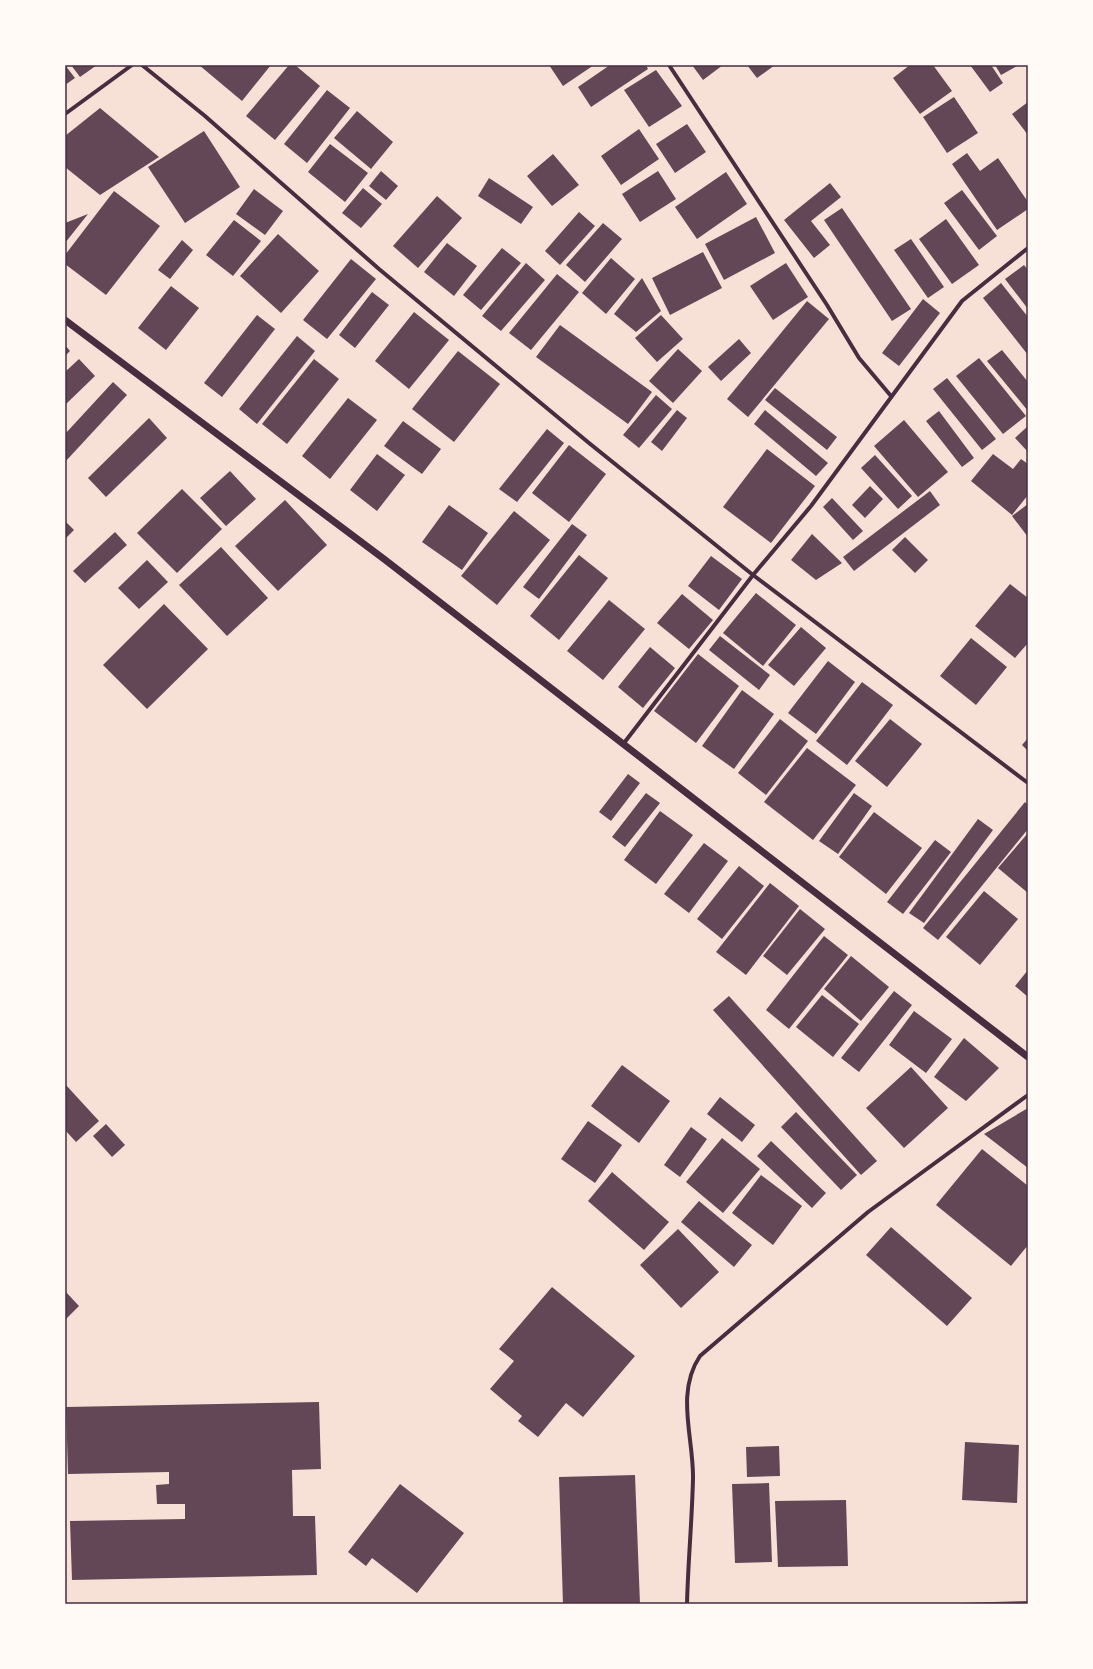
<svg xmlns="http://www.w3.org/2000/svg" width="1093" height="1669" font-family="Merriweather,serif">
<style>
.building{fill:#644757}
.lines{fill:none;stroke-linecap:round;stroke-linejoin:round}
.minor{stroke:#4a2c40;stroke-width:4}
.tertiary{stroke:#4a2c40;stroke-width:7}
.neatline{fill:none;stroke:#4a2c40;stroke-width:1.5}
</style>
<rect width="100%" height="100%" fill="#f7e1d7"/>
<g class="building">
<path d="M65,65l10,13 -10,7z"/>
<path d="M71,65h26l-17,12z"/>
<path d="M199,65h72l-29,36z"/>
<path d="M289,65h6l25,21 -45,54 -29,-24z"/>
<path d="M549,65h45l-31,21z"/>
<path d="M610,65h36l2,4 -57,38 -13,-20z"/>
<path d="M692,65h31l-20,15z"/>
<path d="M747,65h28l-18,13z"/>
<path d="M910,65h23l19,26 -32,23 -27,-36z"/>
<path d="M970,65h21l12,18 -13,9z"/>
<path d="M995,65h24l-18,10z"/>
<path d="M656,70l26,36 -33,21 -25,-37z"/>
<path d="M327,90l23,18 -43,55 -23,-19z"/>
<path d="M954,97l24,36 -31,20 -24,-36z"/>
<path d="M1028,102v33l-16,-21z"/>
<path d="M100,108l59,49 -59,38 -35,-28v-31z"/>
<path d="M357,111l36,31 -22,27 -37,-31z"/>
<path d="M687,124l19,28 -31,21 -19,-29z"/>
<path d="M639,129l20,30 -38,26 -20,-29z"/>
<path d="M204,131l36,56 -55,36 -37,-56z"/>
<path d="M330,144l38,29 -23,29 -37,-30z"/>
<path d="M967,153l13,18 18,-13 30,44v7l-31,21 -45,-66z"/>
<path d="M553,154l26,31 -27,21 -25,-30z"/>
<path d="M381,171l17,15 -12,14 -17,-14z"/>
<path d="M658,171l18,28 -36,23 -18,-28z"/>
<path d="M726,172l21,32 -50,35 -22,-32z"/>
<path d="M489,178l44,29 -12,17 -43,-28z"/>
<path d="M830,183l11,14 -30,24 19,24 -16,13 -30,-38z"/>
<path d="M363,188l19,16 -21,24 -19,-15z"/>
<path d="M254,189l29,22 -18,24 -29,-21z"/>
<path d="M962,190l35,46 -18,14 -35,-47z"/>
<path d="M114,191l46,35 -54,69 -41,-31v-9z"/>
<path d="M437,196l25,22 -44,50 -25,-22z"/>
<path d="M842,208l69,101 -19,12 -68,-101z"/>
<path d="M579,212l16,14 -35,39 -15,-14z"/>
<path d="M88,214l-23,29v-20z"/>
<path d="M756,217l19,36 -51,27 -19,-36z"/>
<path d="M946,219l33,46 -27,19 -33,-45z"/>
<path d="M234,220l27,21 -28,35 -27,-21z"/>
<path d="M603,223l19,16 -37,43 -19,-17z"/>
<path d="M278,234l41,37 -38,42 -41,-37z"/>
<path d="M911,239l33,48 -16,11 -34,-48z"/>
<path d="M182,240l11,10 -23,29 -12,-9z"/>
<path d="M447,243l30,23 -23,30 -30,-24z"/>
<path d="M502,248l19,15 -40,47 -18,-15z"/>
<path d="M703,252l19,36 -52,27 -18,-37z"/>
<path d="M611,258l24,21 -29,35 -24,-21z"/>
<path d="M351,259l25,20 -49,60 -24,-19z"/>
<path d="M526,263l19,17 -44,51 -19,-15z"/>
<path d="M786,263l22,34 -35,23 -23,-34z"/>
<path d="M1024,265l4,5v39l-23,-30z"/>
<path d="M557,274l22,18 -48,58 -22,-17z"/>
<path d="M642,278l19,33 -25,21 -22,-18z"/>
<path d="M1001,283l27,34v38l-45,-57z"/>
<path d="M171,286l28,22 -33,42 -28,-22z"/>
<path d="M372,292l17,13 -34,43 -16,-13z"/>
<path d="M923,299l17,14 -41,53 -17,-13z"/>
<path d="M807,301l22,18 -81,98 -21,-18z"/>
<path d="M414,312l35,28 -40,49 -34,-28z"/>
<path d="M257,315l18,14 -53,68 -18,-14z"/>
<path d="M661,315l22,24 -26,23 -22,-24z"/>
<path d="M560,325l92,67 -24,32 -92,-67z"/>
<path d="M297,336l18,15 -58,73 -18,-15z"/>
<path d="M739,339l12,14 -30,28 -13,-14z"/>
<path d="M65,345l5,6 -5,5z"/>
<path d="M678,349l24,22 -29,32 -24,-22z"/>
<path d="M1002,350l26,32v29l-41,-50z"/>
<path d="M458,351l42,33 -46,58 -42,-33z"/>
<path d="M979,358l47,58 -23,18 -47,-58z"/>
<path d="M79,359l16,17 -30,29v-33z"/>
<path d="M314,359l25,20 -52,65 -25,-20z"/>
<path d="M947,378l49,61 -14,11 -49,-61z"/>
<path d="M113,382l14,13 -62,67v-28z"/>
<path d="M775,388l62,49 -10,13 -62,-50z"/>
<path d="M656,395l16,14 -33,39 -16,-13z"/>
<path d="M348,398l29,22 -47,59 -28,-23z"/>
<path d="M677,410l10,8 -25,33 -11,-9z"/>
<path d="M765,410l63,53 -12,13 -62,-52z"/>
<path d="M939,411l35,47 -12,9 -36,-46z"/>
<path d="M149,418l18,20 -61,59 -18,-19z"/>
<path d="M904,420l44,52 -30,25 -44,-51z"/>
<path d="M403,421l38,28 -19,25 -38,-28z"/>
<path d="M1028,426v26l-13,-14z"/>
<path d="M547,429l17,14 -47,59 -18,-13z"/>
<path d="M569,445l37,29 -37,48 -37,-29z"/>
<path d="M767,449l48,37 -44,57 -48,-36z"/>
<path d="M377,454l28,21 -28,36 -27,-21z"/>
<path d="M993,454l20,15 8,-10 7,5v31l-16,20 -41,-34z"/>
<path d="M875,455l37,41 -14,13 -37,-41z"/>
<path d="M230,471l26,28 -30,27 -26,-28z"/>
<path d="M870,486l13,13 -18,19 -13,-13z"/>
<path d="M182,489l40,40 -45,44 -40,-40z"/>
<path d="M930,491l10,14 -86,66 -11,-14z"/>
<path d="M832,498l31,33 -10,9 -30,-33z"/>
<path d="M285,500l42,45 -49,46 -43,-45z"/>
<path d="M1028,504v33l-16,-21z"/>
<path d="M449,505l39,28 -26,37 -40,-28z"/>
<path d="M514,511l36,29 -53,65 -36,-29z"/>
<path d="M65,521l9,9 -9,9z"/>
<path d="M572,524l15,11 -48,64 -16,-12z"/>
<path d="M115,532l12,13 -42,38 -12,-12z"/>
<path d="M812,534l30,29 -26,17 -25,-20z"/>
<path d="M905,537l23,23 -13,13 -23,-23z"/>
<path d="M221,547l47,51 -41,38 -48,-51z"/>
<path d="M579,555l29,23 -49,62 -29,-24z"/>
<path d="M711,556l31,23 -23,31 -31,-24z"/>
<path d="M147,560l21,22 -29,27 -21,-21z"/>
<path d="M1010,584l18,14v45l-13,15 -40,-32z"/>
<path d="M756,593l40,32 -33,41 -40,-33z"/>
<path d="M682,594l31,26 -24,29 -32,-26z"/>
<path d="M609,600l36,29 -42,51 -36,-29z"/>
<path d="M164,604l44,45 -61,60 -44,-44z"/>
<path d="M801,627l25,21 -32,38 -26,-21z"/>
<path d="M720,636l50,39 -11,15 -50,-40z"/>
<path d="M971,638l36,29 -31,38 -36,-29z"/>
<path d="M650,647l25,21 -32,40 -25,-21z"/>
<path d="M698,654l41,32 -43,57 -42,-32z"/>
<path d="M828,661l27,21 -39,52 -28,-21z"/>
<path d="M862,682l31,23 -46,60 -31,-24z"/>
<path d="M742,690l32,24 -40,55 -32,-23z"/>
<path d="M780,719l28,22 -42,54 -28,-22z"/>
<path d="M890,719l32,25 -35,43 -32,-26z"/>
<path d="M1028,738v13l-6,-6z"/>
<path d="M807,748l49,37 -43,55 -49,-38z"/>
<path d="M628,774l12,9 -29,38 -12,-9z"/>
<path d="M646,793l14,10 -35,44 -13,-10z"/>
<path d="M854,793l18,13 -34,48 -19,-13z"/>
<path d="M1025,802l3,3v24l-90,111 -15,-12z"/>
<path d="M660,811l33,24 -37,49 -32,-24z"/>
<path d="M874,812l48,36 -36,46 -47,-37z"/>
<path d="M978,819l15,11 -69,93 -15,-10z"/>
<path d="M1028,833v60l-30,-25z"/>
<path d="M935,840l16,12 -48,62 -16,-12z"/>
<path d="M704,843l24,18 -39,52 -25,-19z"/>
<path d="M739,866l25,20 -42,53 -25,-20z"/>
<path d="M770,883l29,23 -53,69 -30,-23z"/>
<path d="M984,891l34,28 -38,46 -34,-28z"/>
<path d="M800,909l25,20 -38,46 -24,-19z"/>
<path d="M824,936l24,19 -59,74 -23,-19z"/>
<path d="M851,956l38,31 -28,34 -37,-32z"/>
<path d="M1028,970v27l-13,-11z"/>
<path d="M894,991l18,14 -53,67 -18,-14z"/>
<path d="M822,995l37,29 -26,33 -37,-30z"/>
<path d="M729,996l148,165 -16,14 -148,-165z"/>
<path d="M914,1011l38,28 -26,34 -37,-28z"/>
<path d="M964,1038l35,30 -33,33 -32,-24z"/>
<path d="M622,1065l48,36 -31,42 -48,-37z"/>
<path d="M911,1067l37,41 -44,40 -38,-40z"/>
<path d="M65,1084l34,37 -23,21 -11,-12z"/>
<path d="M720,1097l35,28 -13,17 -35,-28z"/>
<path d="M1028,1108v60l-44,-34z"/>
<path d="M796,1112l61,63 -16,15 -60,-63z"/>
<path d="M588,1121l34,24 -27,38 -34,-24z"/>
<path d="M106,1124l19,21 -13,12 -19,-21z"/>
<path d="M691,1127l16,12 -27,38 -16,-12z"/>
<path d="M722,1138l38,31 -37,44 -37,-31z"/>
<path d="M771,1141l55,52 -14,15 -55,-52z"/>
<path d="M982,1149l46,37v59l-17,21 -75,-61z"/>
<path d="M612,1172l57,50 -25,28 -56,-49z"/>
<path d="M761,1175l41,31 -29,39 -41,-32z"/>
<path d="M699,1201l53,44 -18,22 -53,-45z"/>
<path d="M891,1227l81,71 -25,28 -81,-71z"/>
<path d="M678,1229l41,43 -38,36 -41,-43z"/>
<path d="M552,1287l83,69 -52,61 -17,-14 -28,34 -20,-16 4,-5 -32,-27 24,-28 -15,-12z"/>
<path d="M65,1291l14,15 -14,14z"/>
<path d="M319,1402l2,67 -29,1 1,46h22l2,59 -245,5 -2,-59 115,-2v-15h-28l-1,-19 13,-1v-12l-101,2 -2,-67z"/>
<path d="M965,1442l54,3 -2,58 -55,-3z"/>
<path d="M779,1446l1,30 -33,1 -1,-30z"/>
<path d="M635,1475l5,129h-77l-4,-127z"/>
<path d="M769,1483l3,79 -37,1 -3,-79z"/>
<path d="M400,1484l64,49 -47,60 -45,-35 -6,8 -18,-14z"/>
<path d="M846,1500l2,66 -70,1 -3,-66z"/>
<path d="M1028,1601v3h-68v-1z"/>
</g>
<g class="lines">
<g class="minor">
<path d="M142,65l63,51 174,153 210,174 164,132 275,208"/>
<path d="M669,65l158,240 32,53 32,38"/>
<path d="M65,114l67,-49"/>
<path d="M624,743l129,-168 58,-69 151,-205 66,-53"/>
<path d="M687,1604c1,-42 5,-83 6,-125 1,-40 -18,-86 7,-123l168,-144 160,-117"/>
</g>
<path class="tertiary" d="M65,320l319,239 644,498"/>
</g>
<rect width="1093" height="1669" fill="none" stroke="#fffaf5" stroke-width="132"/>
<rect x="66" y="66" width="961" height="1537" class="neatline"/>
</svg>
